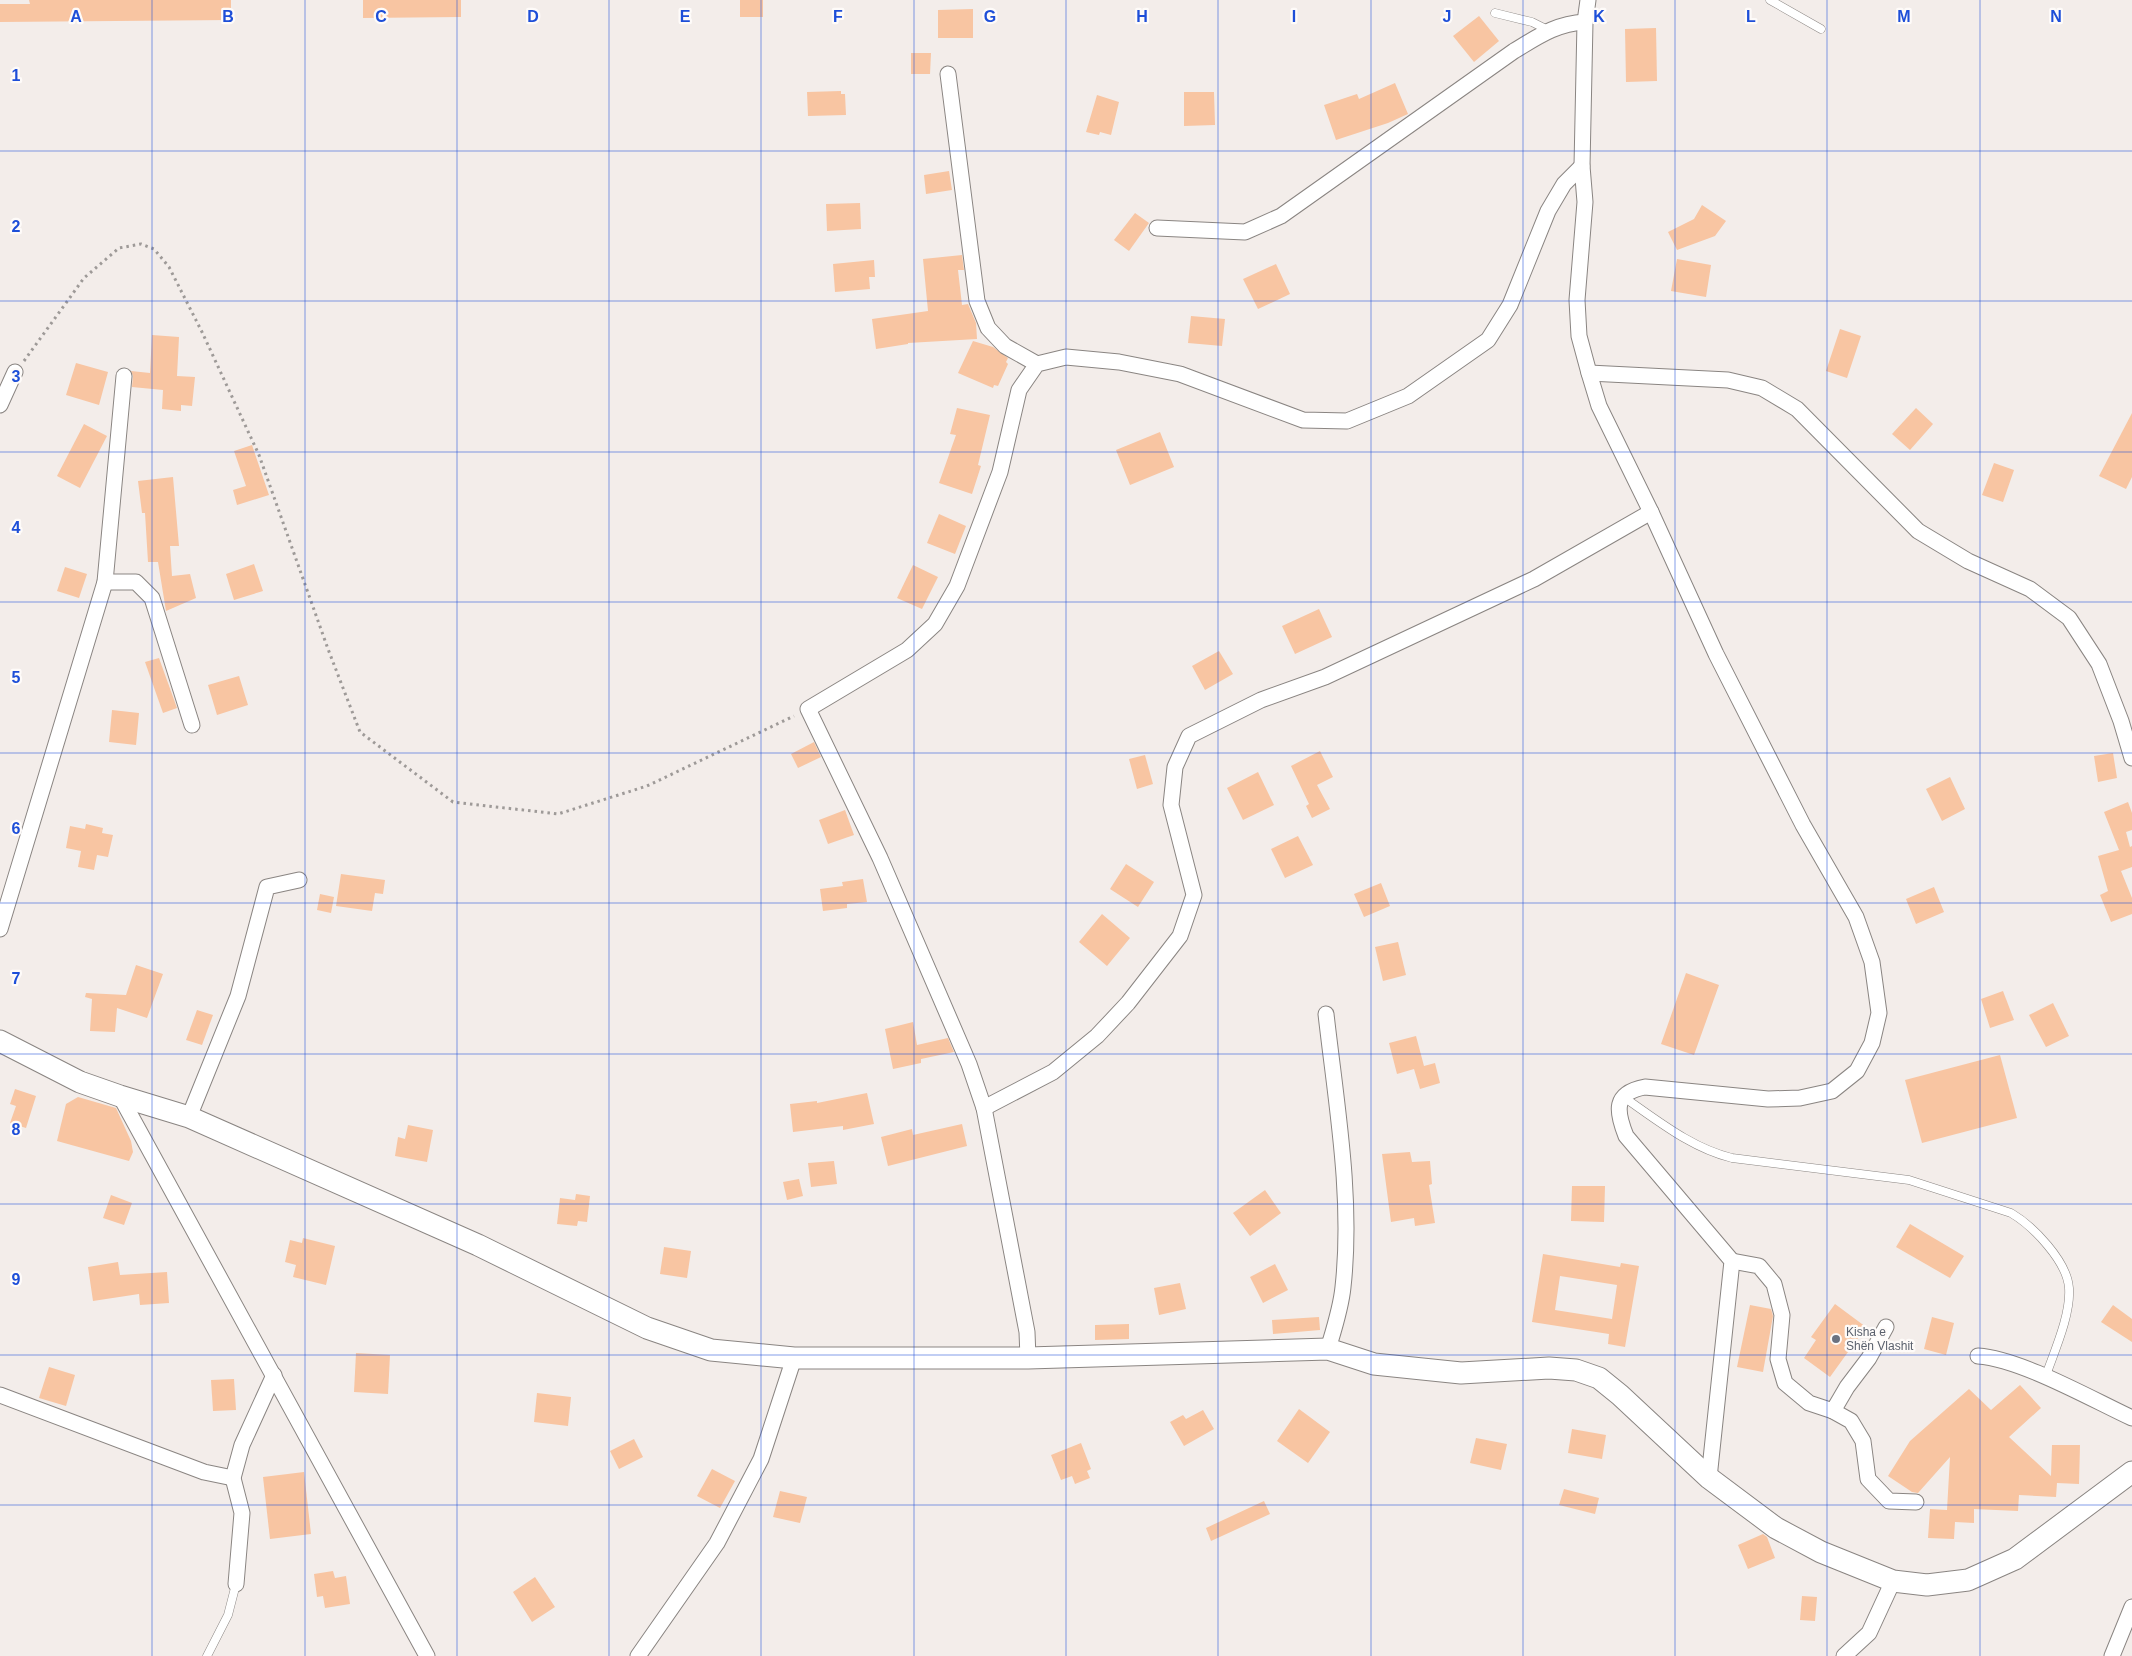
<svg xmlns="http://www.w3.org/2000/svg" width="2132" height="1656" font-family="Arial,sans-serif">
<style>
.building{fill:#f8c5a2;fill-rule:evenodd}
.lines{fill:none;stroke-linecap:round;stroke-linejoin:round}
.lane-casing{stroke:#8a8582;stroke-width:9}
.street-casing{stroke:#8a8582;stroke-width:17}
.secondary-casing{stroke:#8a8582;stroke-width:23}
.path{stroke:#9e9a98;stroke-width:3;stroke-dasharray:2.5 4;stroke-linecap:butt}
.lane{stroke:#fff;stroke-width:8}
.street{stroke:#fff;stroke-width:15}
.secondary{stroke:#fff;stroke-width:21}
.grid{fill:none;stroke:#1d4ed8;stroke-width:1;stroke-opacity:0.55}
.worship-dot{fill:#6b7280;stroke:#fefbf9;stroke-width:2}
.labels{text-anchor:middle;stroke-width:4.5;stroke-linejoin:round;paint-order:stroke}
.worship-label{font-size:12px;fill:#5b616d;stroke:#fefbf9;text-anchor:start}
.grid-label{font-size:16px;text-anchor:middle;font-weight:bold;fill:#1d4ed8;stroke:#fefbf9;stroke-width:4.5;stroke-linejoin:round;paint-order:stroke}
</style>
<rect width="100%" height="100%" fill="#f3edea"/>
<g class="building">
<path d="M29,0h202v20l-231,2v-18h30z"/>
<path d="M363,0h98v17l-98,1z"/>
<rect x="740" y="0" width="23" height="17"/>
<path d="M973,9v29h-35v-28z"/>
<path d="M1479,16l20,25 -25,21 -21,-26z"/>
<path d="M1656,28l1,53 -31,1 -1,-53z"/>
<path d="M911,53h20l-1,21h-19z"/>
<path d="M1395,83l13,31 -20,9 -52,17 -12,-35 33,-11 2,5z"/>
<path d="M841,91v3h4l1,21 -38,1 -1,-24z"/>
<path d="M1184,92h30l1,33 -31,1z"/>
<path d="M1097,95l22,7 -8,33 -11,-3 -1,3 -13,-3z"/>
<path d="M949,171l3,19 -26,4 -2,-19z"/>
<path d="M860,203l1,26 -34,2 -1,-27z"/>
<path d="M1702,205l24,16 -11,15 -38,14 -9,-18 26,-13z"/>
<path d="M1135,213l14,10 -20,28 -15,-11z"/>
<path d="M962,255l2,15h-6l4,35 6,-1 8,19 1,16 -69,4v1l-32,5 -4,-30 56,-8 -5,-52z"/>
<path d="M1677,259l34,6 -5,32 -35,-6z"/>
<path d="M874,260l1,17h-6l1,12 -35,3 -2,-28z"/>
<path d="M1276,264l14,30 -32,15 -15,-30z"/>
<path d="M1191,316l34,3 -3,27 -34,-3z"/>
<path d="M1840,329l21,7 -14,42 -21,-7z"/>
<path d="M152,335l27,2 -2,39 18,1 -3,29 -11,-1v6l-19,-2 1,-19 -31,-3 1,-11 -2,-5 19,2z"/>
<path d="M973,341l20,6 15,11 -2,4 2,2 -10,22 -4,-1 -1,3 -35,-15z"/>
<path d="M76,363l32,9 -9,33 -33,-10z"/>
<path d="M957,408l33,7 -12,50 3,1 -9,28 -33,-11 17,-48 -6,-1z"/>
<path d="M1916,408l17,16 -23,26 -18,-16z"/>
<path d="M2132,413v64l-6,12 -27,-13z"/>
<path d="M84,424l23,12 -27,52 -23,-12z"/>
<path d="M1160,432l14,35 -44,18 -14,-35z"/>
<path d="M252,445l17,50 -32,10 -4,-15 13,-4 -12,-35z"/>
<path d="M1994,463l20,7 -11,32 -21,-7z"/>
<path d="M173,477l6,69h-9l2,30 18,-2 6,24 -30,13 -8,-49h-10l-3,-49h-3l-4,-32z"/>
<path d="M939,514l27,12 -11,28 -28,-11z"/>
<path d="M254,564l9,27 -29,9 -8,-26z"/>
<path d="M913,565l25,12 -16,32 -25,-11z"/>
<path d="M65,567l22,7 -8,24 -22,-7z"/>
<path d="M1319,609l13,28 -37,17 -13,-28z"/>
<path d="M1219,651l14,23 -28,16 -13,-24z"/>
<path d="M159,658l18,50 -14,5 -18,-51z"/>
<path d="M239,676l9,29 -31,10 -9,-30z"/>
<path d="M112,710l27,3 -3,32 -27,-3z"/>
<path d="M814,742l7,15 -23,11 -7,-14z"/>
<path d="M1320,751l13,26 -16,8 13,24 -18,9 -6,-12 3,-2 -18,-38z"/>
<path d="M2113,753l4,25 -19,4 -4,-26z"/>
<path d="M1145,755l8,29 -16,5 -8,-30z"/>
<path d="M1258,772l16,33 -31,15 -16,-32z"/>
<path d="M1950,777l15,32 -23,12 -16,-32z"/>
<path d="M2128,802l4,11v17l-6,2 4,15 2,-1v21l-11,4 11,27v16l-21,8 -11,-27 8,-4 -10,-35 21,-6 -15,-38z"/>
<path d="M845,810l9,25 -26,9 -9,-24z"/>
<path d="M86,824l17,4 -1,5 11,2 -5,22 -11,-2 -3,15 -16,-3 3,-16 -15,-3 4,-22 15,3z"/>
<path d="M1298,836l15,29 -28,13 -14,-29z"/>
<path d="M1126,864l28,18 -16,25 -28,-18z"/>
<path d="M341,874l44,6 -2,14 -8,-1 -3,18 -36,-5z"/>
<path d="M863,879l4,23 -20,2v4l-24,3 -3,-22 23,-3 -1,-4z"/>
<path d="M1381,883l9,23 -26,11 -10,-23z"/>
<path d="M1934,887l10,25 -28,12 -10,-25z"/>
<path d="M320,894l14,3 -3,16 -14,-3z"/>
<path d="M1102,914l28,24 -23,28 -28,-24z"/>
<path d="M1398,942l8,33 -23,6 -8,-34z"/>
<path d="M136,965l27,9 -16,44 -30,-10 -2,24 -25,-1 2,-32 -7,-2 1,-4 40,2z"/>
<path d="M1686,973l33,12 -25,70 -33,-11z"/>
<path d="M2003,991l11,29 -24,8 -9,-29z"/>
<path d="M2053,1003l16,33 -23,11 -17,-32z"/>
<path d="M197,1010l16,5 -11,30 -16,-5z"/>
<path d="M913,1022l4,23 31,-7 6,14 -33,7v4l-28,6 -8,-40z"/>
<path d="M1416,1036l8,30 11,-3 5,20 -20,6 -6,-20 -17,5 -8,-31z"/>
<path d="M2000,1055l17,63 -95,25 -17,-63z"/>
<path d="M15,1089l21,7 -10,32 -16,-5 6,-17 -6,-2z"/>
<path d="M867,1093l7,31 -31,6v-4l-50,6 -3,-28 27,-3v2z"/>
<path d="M78,1097l38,11 15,33 2,11 -4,9 -72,-20 9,-37z"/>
<path d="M962,1124l5,22 -79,20 -7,-29 31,-8 1,6z"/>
<path d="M408,1125l25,5 -6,32 -32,-6 3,-19 7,2z"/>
<path d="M1410,1152l2,10 18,-1 2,23 -3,1 6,38 -20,3 -1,-8 -23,4 -9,-68z"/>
<path d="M834,1161l3,23 -26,3 -3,-24z"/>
<path d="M799,1179l4,17 -16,4 -4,-18z"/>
<path d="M1572,1186h33l-1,36 -33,-1z"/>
<path d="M1265,1190l16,23 -31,23 -17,-23z"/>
<path d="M576,1194l14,2 -3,26 -9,-1 -1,5 -20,-2 3,-26 15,2z"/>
<path d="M111,1195l21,8 -8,22 -21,-7z"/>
<path d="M1910,1224l54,32 -14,22 -54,-31z"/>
<path d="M303,1238l32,8 -9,39 -33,-8 3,-12 -11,-3 5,-22 12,3z"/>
<path d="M664,1247l27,4 -4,27 -27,-4z"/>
<path d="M1543,1254l77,13 1,-4 18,3 -14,81 -17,-3 1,-10 -77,-12zM1560,1276l57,9 -5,34 -57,-9z"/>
<path d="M118,1262l2,13 47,-3 2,31 -29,2 -1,-11 -46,7 -5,-34z"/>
<path d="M1275,1264l13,26 -25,13 -13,-26z"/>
<path d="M1180,1283l6,26 -27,6 -5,-27z"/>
<path d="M1835,1304l31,23 -36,50 -26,-19 12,-18 -5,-3z"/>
<path d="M1750,1305l21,4 2,7 -10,56 -26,-5z"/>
<path d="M2113,1305l19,14v23l-31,-20z"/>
<path d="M1319,1317l1,13 -47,4 -1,-14z"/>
<path d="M1932,1317l22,6 -8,32 -22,-6z"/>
<path d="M1129,1324v15l-34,1v-15z"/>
<path d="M356,1353l34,2 -2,39 -34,-2z"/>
<path d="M49,1367l26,8 -9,31 -27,-8z"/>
<path d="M234,1379l2,31 -23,1 -2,-31z"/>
<path d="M2020,1385l21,23 -32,29 42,39 1,-31h28l-1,39 -22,-1 -1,14 -37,-2 -1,16 -44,-2v14l-19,-1 -1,17 -26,-1 2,-29 17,1 3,-53 -32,36 -6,-1 -24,-16 22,-35 59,-52 22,21z"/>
<path d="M537,1393l34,4 -3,29 -34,-4z"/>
<path d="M1299,1409l31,23 -22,31 -31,-22z"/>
<path d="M1203,1410l11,19 -30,17 -14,-24 13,-7 3,4z"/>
<path d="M1572,1429l34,6 -4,24 -34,-6z"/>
<path d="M1476,1438l31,6 -6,26 -31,-7z"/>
<path d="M634,1439l9,18 -24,12 -9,-18z"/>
<path d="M1081,1443l10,26 -4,2 3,7 -15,6 -3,-8 -11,4 -10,-25z"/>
<path d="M712,1469l23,12 -15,27 -23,-12z"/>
<path d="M304,1472l7,62 -41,5 -7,-62z"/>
<path d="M1564,1489l35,9 -4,16 -36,-9z"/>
<path d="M780,1491l27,6 -7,26 -27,-6z"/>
<path d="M1264,1501l6,13 -59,27 -5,-13z"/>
<path d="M1763,1534l4,3 8,21 -27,11 -10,-24z"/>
<path d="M333,1571l2,7 11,-2 4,28 -25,4 -2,-12 -6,1 -3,-23z"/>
<path d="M535,1577l20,30 -23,15 -19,-30z"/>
<path d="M1802,1596l15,1 -2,24 -15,-1z"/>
</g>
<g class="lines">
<g class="lane-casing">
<g id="lane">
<path d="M1770,0l51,29"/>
<path d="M1495,13l37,9 16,8"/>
<path d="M1622,1096c35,24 69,52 110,62l177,22 102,33c22,13 56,48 58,75 2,27 -15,64 -24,90"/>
<path d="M207,1656l21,-41 8,-31"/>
</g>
</g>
<g class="street-casing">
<g id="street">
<path d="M1588,0l-3,22 -3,144 3,36 -8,98 2,36 10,37 10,33 52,106 65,142 87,171 53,92 16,45 7,51 -7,30 -15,28 -25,20 -32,7 -32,1 -123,-12c-32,6 -29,24 -19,49l106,125 -23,217"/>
<path d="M948,74l29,227 11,27 17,18 32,18"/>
<path d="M1157,228l88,4 36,-16 233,-165c25,-15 41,-27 71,-29"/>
<path d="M1589,373l139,7 34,8 35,21 121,122 50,30 62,28 39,29 30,46 22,57 11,37"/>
<path d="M0,405l15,-33"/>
<path d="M105,582h31l16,16 40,127"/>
<path d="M0,929l105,-347 19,-206"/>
<path d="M1326,1014c10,89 27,183 17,273 -2,21 -9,42 -15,62"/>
<path d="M120,1096l307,560"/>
<path d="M984,1108l69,-36 44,-36 31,-33 52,-67 14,-41 -23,-90 4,-38 14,-31 72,-36 64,-23 209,-98 117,-67"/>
<path d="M189,1117l49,-121 29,-109 32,-7"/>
<path d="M1732,1261l27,5 15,18 8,31 -4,44 7,24 24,20 24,8 14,-24 22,-29 17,-31"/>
<path d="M1978,1356c43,3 113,43 154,62"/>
<path d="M1028,1358l-1,-26 -43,-224 -15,-44 -89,-206 -72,-149 99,-59 28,-26 22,-38 43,-114 19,-82 18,-26 29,-7 53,5 61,12 123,46 44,1 61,-25 80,-56 22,-35 38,-94 16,-27 18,-18"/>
<path d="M0,1395l204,77 29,6"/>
<path d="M1833,1411l18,10 12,20 5,38 21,22 27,1"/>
<path d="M236,1584l6,-71 -9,-35 9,-33 32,-70"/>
<path d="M638,1656l79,-113 44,-84 33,-101"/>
<path d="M1844,1656l25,-23 24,-52"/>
<path d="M2112,1656l20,-49"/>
</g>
</g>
<g class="secondary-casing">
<path id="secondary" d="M0,1041l80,41 40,14 69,21 289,128 169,83 64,22 83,8h234l300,-9 46,15 87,9 88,-5 27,2 23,8 21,17 89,83 67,50 45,24 72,29 34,4 41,-5 47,-21 117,-87"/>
</g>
<path class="path" d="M24,361l60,-83 35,-30 22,-4 13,5 15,18 33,65 57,123 69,194 32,83 93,70 105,12 89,-28 147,-70"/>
<use href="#lane" class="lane"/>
<use href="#street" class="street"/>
<use href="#secondary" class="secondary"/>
</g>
<path class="grid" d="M152,0v1656M305,0v1656M457,0v1656M609,0v1656M761,0v1656M914,0v1656M1066,0v1656M1218,0v1656M1371,0v1656M1523,0v1656M1675,0v1656M1827,0v1656M1980,0v1656M0,151h2132M0,301h2132M0,452h2132M0,602h2132M0,753h2132M0,903h2132M0,1054h2132M0,1204h2132M0,1355h2132M0,1505h2132"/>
<circle class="worship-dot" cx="1836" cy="1339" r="5"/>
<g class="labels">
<g class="worship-label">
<text x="1846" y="1336">Kisha e<tspan x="1846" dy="14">Shën Vlashit</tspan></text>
</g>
</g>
<g class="grid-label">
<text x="76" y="22">A</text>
<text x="228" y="22">B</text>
<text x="381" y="22">C</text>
<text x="533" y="22">D</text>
<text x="685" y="22">E</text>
<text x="838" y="22">F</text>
<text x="990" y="22">G</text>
<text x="1142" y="22">H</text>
<text x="1294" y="22">I</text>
<text x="1447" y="22">J</text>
<text x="1599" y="22">K</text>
<text x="1751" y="22">L</text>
<text x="1904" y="22">M</text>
<text x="2056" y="22">N</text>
<text x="16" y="81">1</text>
<text x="16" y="232">2</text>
<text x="16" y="382">3</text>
<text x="16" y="533">4</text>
<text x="16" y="683">5</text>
<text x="16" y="834">6</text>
<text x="16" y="984">7</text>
<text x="16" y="1135">8</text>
<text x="16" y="1285">9</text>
</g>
</svg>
